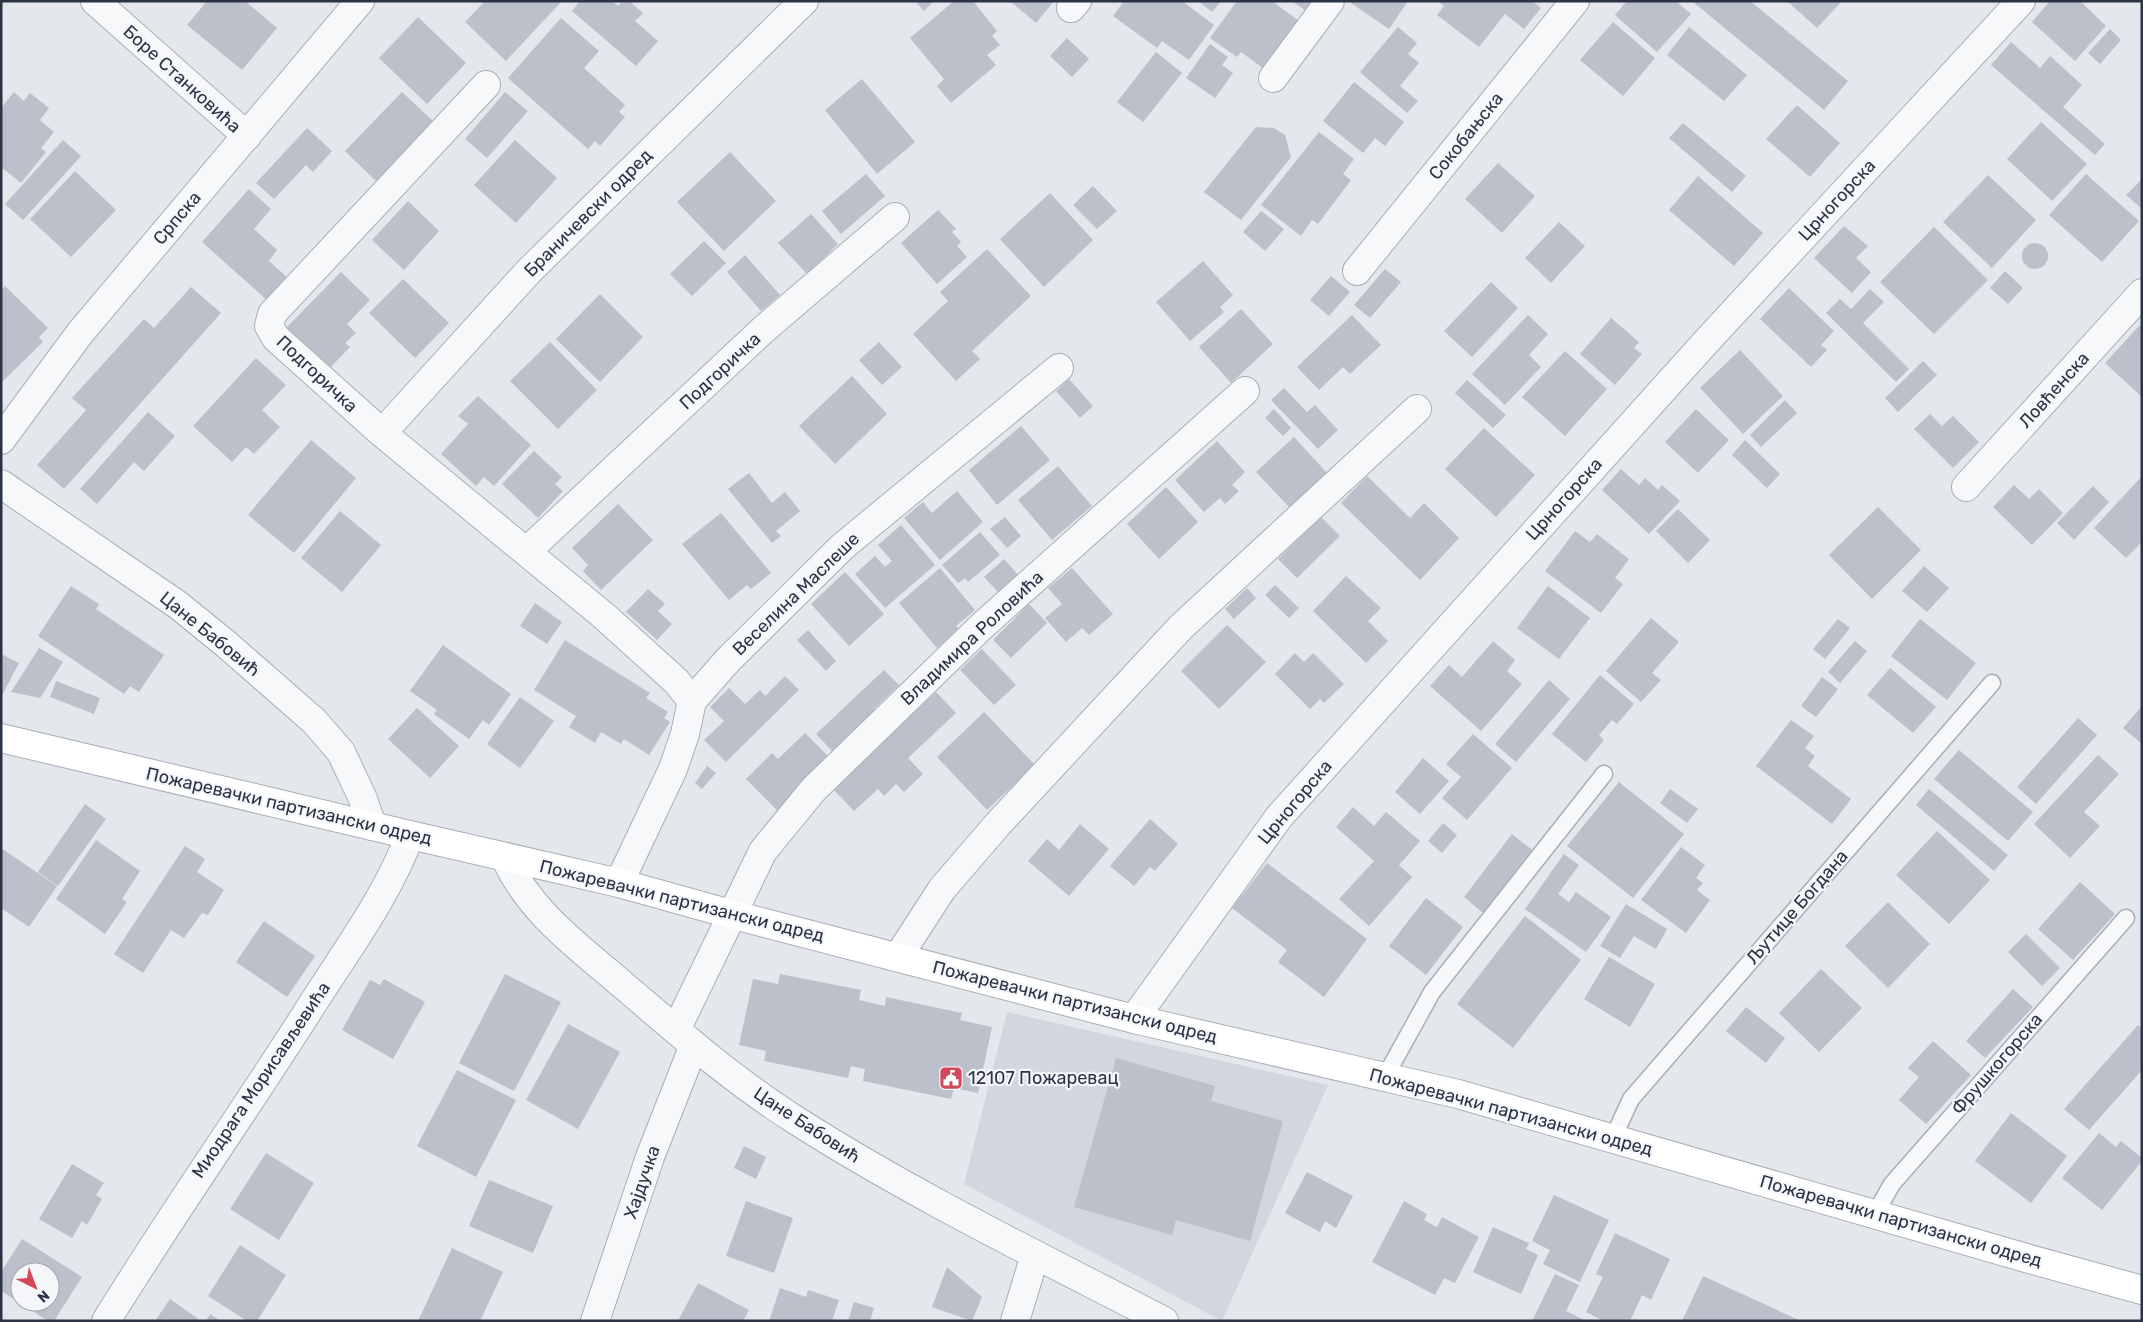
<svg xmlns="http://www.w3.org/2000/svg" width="2143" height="1322" font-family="Rubik,sans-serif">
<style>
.built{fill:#d2d6de}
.building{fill:#bbc0ca;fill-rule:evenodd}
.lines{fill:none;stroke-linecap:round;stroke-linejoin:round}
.lane-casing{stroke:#a9aeb7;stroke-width:19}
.street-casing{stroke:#a9aeb7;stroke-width:30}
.secondary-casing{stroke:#a9aeb7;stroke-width:30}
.lane{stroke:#f7f8fa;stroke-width:16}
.street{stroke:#f7f8fa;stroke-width:28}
.secondary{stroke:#fff;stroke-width:28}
.labels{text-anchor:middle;stroke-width:4.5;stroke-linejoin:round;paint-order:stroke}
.street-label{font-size:18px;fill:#2b3445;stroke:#f4f6f9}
.poi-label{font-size:18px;fill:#2b3445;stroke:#f4f6f9;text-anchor:start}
</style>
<rect width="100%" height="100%" fill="#e4e7ec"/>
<path class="built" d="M1007,1012l321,73 -106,236 -258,-137z"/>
<g class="building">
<path d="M207,1h38l32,27 -35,42 -55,-45z"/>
<path d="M485,1h77l-56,60 -41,-39z"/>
<path d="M580,1h32l6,5 5,-5h6l14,12 -8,8 23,20 -22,25 -64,-55z"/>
<path d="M915,1h19l-10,10z"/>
<path d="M954,1h19l24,30 -5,5 8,9 -13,10 9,10 -45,38 -14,-17 7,-7 -34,-41z"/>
<path d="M1010,1h44l-18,22z"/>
<path d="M1124,1h58l32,24 -25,35 -27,-19 -5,7 -44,-32z"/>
<path d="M1198,1h23l-9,11z"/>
<path d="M1237,1h35l27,20 -35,48 -23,-17 -4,5 -27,-19z"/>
<path d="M1292,1h21l-7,10z"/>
<path d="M1353,1h55l-19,28 -38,-26z"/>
<path d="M1438,1h94l9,7 -17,21 -19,-15 -26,33 -42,-32 7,-9z"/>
<path d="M1627,1h49l15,13 -34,38 -42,-37z"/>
<path d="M1692,1h58l98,80 -24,29z"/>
<path d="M1787,1h55l-25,27z"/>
<path d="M2050,1h30l26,25 -31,35 -43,-39z"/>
<path d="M418,17l48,46 -39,41 -48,-46z"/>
<path d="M561,18l38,33 -15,17 41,37 -6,7 6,5 -25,29 -5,-5 -7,8 -80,-71z"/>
<path d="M1613,22l42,36 -32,38 -43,-36z"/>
<path d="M1398,27l19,16 -9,11 11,9 -19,23 18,15 -11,12 -47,-41z"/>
<path d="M1689,27l58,48 -23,26 -57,-46z"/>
<path d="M2110,29l11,11 -21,24 -12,-11z"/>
<path d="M1067,38l22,21 -17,18 -22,-21z"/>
<path d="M2011,42l29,26 10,-12 32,29 -19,22 42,37 -10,11 -104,-90z"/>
<path d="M1210,44l18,13 -6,8 11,8 -18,25 -29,-20z"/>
<path d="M1156,52l26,21 -39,49 -26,-20z"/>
<path d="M862,79l53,63 -38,32 -52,-64z"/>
<path d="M1354,82l50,40 -19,24 -10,-8 -12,15 -40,-32z"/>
<path d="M14,92l10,9 6,-8 19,15 -9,12 14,12 -13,16 5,4 -25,31 -20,-16v-59z"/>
<path d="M402,92l34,32 -57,60 -34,-33z"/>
<path d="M505,92l23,19 -41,47 -22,-19z"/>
<path d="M1797,105l43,38 -30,34 -44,-38z"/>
<path d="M2041,122l46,42 -35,37 -45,-42z"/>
<path d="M1683,123l63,53 -14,16 -63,-54z"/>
<path d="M1256,127l18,1 11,7 6,22 -50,63 -37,-28z"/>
<path d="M307,128l25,23 -19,21 -7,-7 -32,34 -18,-16z"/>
<path d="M1319,132l35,27 -11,15 8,6 -33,44 -6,-4 -11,16 -40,-31z"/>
<path d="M63,140l18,16 -58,64 -18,-16z"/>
<path d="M515,140l42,38 -41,45 -42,-38z"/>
<path d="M730,152l46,49 -52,50 -47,-49z"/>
<path d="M1498,163l37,33 -33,37 -37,-34z"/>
<path d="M75,171l41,39 -45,47 -41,-38z"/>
<path d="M866,174l19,22 -44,38 -19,-23z"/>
<path d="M2086,174l53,47 -37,41 -53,-47z"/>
<path d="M1988,175l48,45 -44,48 -49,-46z"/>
<path d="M1698,176l65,57 -29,33 -65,-56z"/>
<path d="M2142,179v30l-16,-14z"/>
<path d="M1093,186l24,25 -20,18 -24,-24z"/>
<path d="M249,189l22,20 -17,20 23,21 -8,11 19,17 -20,23 -66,-59z"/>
<path d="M1050,193l43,47 -49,47 -44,-48z"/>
<path d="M408,201l31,30 -35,39 -32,-30z"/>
<path d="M938,210l18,19 -4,3 9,10 -4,4 10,11 -30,27 -36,-41z"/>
<path d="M1261,211l23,18 -19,22 -22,-19z"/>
<path d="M811,214l27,30 -31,30 -29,-31z"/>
<path d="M1559,222l26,24 -34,37 -26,-25z"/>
<path d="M1844,226l24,20 -12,12 15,14 -19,21 -38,-35z"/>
<path d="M1934,227l54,53 -54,54 -54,-52z"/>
<path d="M704,241l22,22 -34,33 -22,-22z"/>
<circle cx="2035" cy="256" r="13"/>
<path d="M987,249l44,47 -59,55 8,8 -24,22 -43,-47 35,-33 -8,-9z"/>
<path d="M745,255l35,40 -19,16 -34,-39z"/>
<path d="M1203,261l30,34 -13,12 4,5 -34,29 -34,-39z"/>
<path d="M1385,269l16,13 -31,36 -16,-13z"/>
<path d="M2005,271l18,17 -15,16 -18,-16z"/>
<path d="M341,272l29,28 -23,24 9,9 -11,10 5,4 -21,22 -43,-41z"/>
<path d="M1331,276l19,16 -21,24 -19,-16z"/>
<path d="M403,279l46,44 -34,35 -46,-45z"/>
<path d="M1491,282l27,26 -46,49 -28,-26z"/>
<path d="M5,286l43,42 -9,9 4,5 -42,41v-93z"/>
<path d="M191,287l30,26 -157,176 -27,-24 49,-55 -14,-12 72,-79 10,9z"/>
<path d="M1789,288l45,43 -13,14 6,5 -16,17 -51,-48z"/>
<path d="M1870,289l14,13 -21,21 46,46 -13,13 -70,-69 14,-14 11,10z"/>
<path d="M600,294l43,43 -43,45 -44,-43z"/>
<path d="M1241,309l32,35 -42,39 -32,-36z"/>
<path d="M1352,315l29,30 -31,29 -7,-7 -24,23 -22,-23z"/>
<path d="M1528,315l20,19 -19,21 12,12 -36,38 -33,-31z"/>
<path d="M1611,318l28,24 -5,6 8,6 -27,31 -35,-31z"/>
<path d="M2140,325l2,2v70l-37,-34z"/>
<path d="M550,342l47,48 -39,39 -48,-48z"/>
<path d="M879,342l23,25 -20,18 -23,-25z"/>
<path d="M1740,350l43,46 -40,38 -43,-46z"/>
<path d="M1565,351l42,38 -42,47 -43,-39z"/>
<path d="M256,358l30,27 -24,25 18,17 -26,27 -8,-7 -14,15 -39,-36z"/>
<path d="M1923,361l14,14 -39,37 -13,-14z"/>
<path d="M852,376l35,38 -52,50 -36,-38z"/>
<path d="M1069,379l24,27 -13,12 -24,-27z"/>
<path d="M1467,380l39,35 -13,13 -38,-35z"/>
<path d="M1284,388l23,24 8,-7 23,25 -20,19 -47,-49z"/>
<path d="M478,396l53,49 -37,41 -10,-9 -8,9 -35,-32 27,-30 -10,-8z"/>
<path d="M1785,400l12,13 -36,34 -11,-12z"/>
<path d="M1274,409l17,19 -8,8 -18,-18z"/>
<path d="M1696,409l33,31 -31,33 -33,-31z"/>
<path d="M148,412l27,24 -31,35 -10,-9 -37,42 -17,-15z"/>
<path d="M1930,414l12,12 11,-10 26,26 -26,26 -39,-39z"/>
<path d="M1021,426l29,34 -53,45 -28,-35z"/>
<path d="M1484,428l51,47 -39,42 -51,-48z"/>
<path d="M1294,437l33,36 -37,35 -34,-36z"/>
<path d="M311,440l45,38 -62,75 -46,-38z"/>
<path d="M1745,440l35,34 -13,14 -35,-33z"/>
<path d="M1217,441l28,31 -13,13 7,6 -14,13 -5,-6 -16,14 -29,-32z"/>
<path d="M534,451l28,26 -7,7 8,7 -25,27 -36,-34z"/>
<path d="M1058,466l34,40 -40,34 -34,-40z"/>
<path d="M1621,469l18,16 6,-7 13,12 4,-5 18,16 -31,33 -47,-44z"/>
<path d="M749,473l23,30 13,-11 15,19 -24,20 5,5 -9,7 -44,-54z"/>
<path d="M1367,476l43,42 14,-15 35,35 -39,42 -79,-77z"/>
<path d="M2142,476v66l-16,16 -32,-30z"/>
<path d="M2014,485l15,14 10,-10 24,24 -31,32 -39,-38z"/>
<path d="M2093,486l16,16 -35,38 -17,-17z"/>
<path d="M1166,487l32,35 -39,37 -32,-35z"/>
<path d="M957,491l26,31 -43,38 -36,-42 19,-16 9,11z"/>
<path d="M618,504l35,36 -52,50 -18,-19 5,-6 -16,-17z"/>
<path d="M1878,507l43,43 -49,49 -43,-44z"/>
<path d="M1678,509l32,31 -22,23 -32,-32z"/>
<path d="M340,511l41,34 -39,47 -41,-34z"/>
<path d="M721,513l50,60 -20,16 -4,-4 -18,15 -47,-56z"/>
<path d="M1005,517l16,19 -14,12 -17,-19z"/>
<path d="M1321,517l19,19 -43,42 -19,-19z"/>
<path d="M901,525l34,40 -50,43 -30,-34 20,-18 10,11 7,-6 -14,-16z"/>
<path d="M1575,531l15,11 7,-8 32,25 -14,19 8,6 -22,29 -56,-42z"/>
<path d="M980,532l20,23 -32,27 -3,-4 -7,5 -16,-18z"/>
<path d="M1004,559l16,18 -20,17 -16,-17z"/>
<path d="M1924,566l25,22 -22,24 -25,-21z"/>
<path d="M940,568l35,42 -19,16 3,3 -22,19 -38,-45z"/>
<path d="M1072,568l41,46 -24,21 -7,-7 -16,14 -21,-24 17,-14 -14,-16z"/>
<path d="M845,572l39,42 -35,32 -38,-42z"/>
<path d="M1346,576l35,32 -13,13 20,20 -22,22 -53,-52z"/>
<path d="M1275,585l24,23 -10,10 -24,-23z"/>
<path d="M71,586l28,18 -3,5 68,46 -25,37 -9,-6 -6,8 -86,-58z"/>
<path d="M1548,586l42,32 -31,41 -42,-31z"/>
<path d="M1247,588l9,10 -22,21 -9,-10z"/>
<path d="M648,589l17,15 -7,7 14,13 -15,16 -31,-28z"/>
<path d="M535,603l27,19 -15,22 -27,-18z"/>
<path d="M1029,604l18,19 -36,35 -18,-18z"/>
<path d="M1651,618l28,24 -27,31 9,7 -20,22 -35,-31z"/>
<path d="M1838,619l12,9 -25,31 -12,-10z"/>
<path d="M1920,619l56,44 -29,37 -56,-44z"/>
<path d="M1227,625l39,37 -47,47 -38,-38z"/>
<path d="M808,630l28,31 -10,10 -29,-31z"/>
<path d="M565,640l85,53 -4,5 22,14 -4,6 6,4 -21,33 -25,-16 -3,5 -20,-12 -6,11 -26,-16 7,-11 -42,-26z"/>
<path d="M1493,641l22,19 -8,11 15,13 -41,47 -51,-45 19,-21 13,12z"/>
<path d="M1855,641l12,10 -27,32 -12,-11z"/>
<path d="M443,645l68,49 -22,31 -6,-5 -14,19 -35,-25 3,-4 -27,-19z"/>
<path d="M39,648l24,14 -23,36 -29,-6z"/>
<path d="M982,649l34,36 -22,20 -34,-35z"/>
<path d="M1295,653l9,9 9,-9 31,31 -20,19 -4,-4 -10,10 -35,-35z"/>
<path d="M1,654l18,9 -18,34z"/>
<path d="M1890,668l46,39 -23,26 -46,-38z"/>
<path d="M884,670l15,15 -25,24 4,4 -43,41 -19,-20z"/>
<path d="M1600,675l34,29 -17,20 -5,-4 -13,15 5,5 -18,22 -34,-28z"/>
<path d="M785,676l14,14 -73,72 -22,-22 20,-19 -14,-14 19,-19 16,16 15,-14 5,6z"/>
<path d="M1822,677l16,12 -22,28 -15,-11z"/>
<path d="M1549,680l21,19 -54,63 -21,-18z"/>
<path d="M56,681l44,17 -6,16 -44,-17z"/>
<path d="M936,692l20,21 -48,45 15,16 -19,18 -8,-8 -12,12 -6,-7 -24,22 -21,-22z"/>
<path d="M520,697l34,24 -34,47 -33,-24z"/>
<path d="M2142,706v38l-19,-16z"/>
<path d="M417,708l42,38 -29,32 -42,-39z"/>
<path d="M984,712l51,53 -48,45 -50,-53z"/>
<path d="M2078,718l19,17 -61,69 -19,-17z"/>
<path d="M1791,720l23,16 -9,12 10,8 -7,10 43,33 -19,25 -76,-58z"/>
<path d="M805,733l27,27 -53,52 -33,-33 26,-26 6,6z"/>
<path d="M1473,734l39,34 -45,52 -25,-22 19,-21 -15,-13z"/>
<path d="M1959,750l74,62 -25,29 -74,-62z"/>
<path d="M2098,755l21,19 -35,38 16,14 -30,32 -36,-34z"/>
<path d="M1423,758l26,23 -29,33 -25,-22z"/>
<path d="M707,766l9,7 -14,16 -7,-6z"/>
<path d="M1619,782l65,52 -51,64 -66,-52z"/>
<path d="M1670,789l28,20 -11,14 -27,-20z"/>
<path d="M1929,789l79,66 -14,16 -78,-66z"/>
<path d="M85,804l21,15 -48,67 -20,-14z"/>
<path d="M1353,807l21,19 12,-14 34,29 -21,24 13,12 -43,49 -30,-27 35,-38 -38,-34z"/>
<path d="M1150,819l28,25 -23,27 -5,-4 -16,19 -24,-20z"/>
<path d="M1443,823l14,12 -15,18 -14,-12z"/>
<path d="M1080,824l29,25 -40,47 -41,-35 19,-22 12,11z"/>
<path d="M1937,831l53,49 -41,44 -53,-49z"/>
<path d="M1512,834l20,16 -49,63 -19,-16z"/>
<path d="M96,840l44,31 -18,28 5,3 -22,32 -49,-35z"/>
<path d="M185,846l20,13 -8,13 27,18 -16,25 -6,-2 -18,25 -13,-8 -28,43 -29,-19z"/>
<path d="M1681,847l24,18 -9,13 7,5 -6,7 13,10 -24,33 -45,-33z"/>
<path d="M1,848l56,38 -28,41 -28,-19z"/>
<path d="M1564,854l15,11 -21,29 11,8 7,-10 35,25 -25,35 -61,-43z"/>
<path d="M1267,863l100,76 -43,58 -46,-35 9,-12 -55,-42z"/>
<path d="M2080,882l35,32 -42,46 -35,-31z"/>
<path d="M1426,898l37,29 -37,48 -37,-29z"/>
<path d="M1888,902l42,42 -42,44 -43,-42z"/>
<path d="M1626,904l41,25 -11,20 -22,-13 -14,22 -20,-12z"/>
<path d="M1525,916l56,44 -68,88 -56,-44z"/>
<path d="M264,921l51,35 -28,41 -51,-35z"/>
<path d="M2026,934l34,34 -18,18 -34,-34z"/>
<path d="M1609,957l46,27 -25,43 -46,-28z"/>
<path d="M1821,969l41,39 -43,44 -40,-39z"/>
<path d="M505,974l56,28 -47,89 -55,-28z"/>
<path d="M780,974l81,16 -2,10 26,6 1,-9 76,16 -2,7 32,7 -14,66 -24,-5 -3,11 -88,-18 2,-12 -14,-3 -3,12 -84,-17 2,-10 -27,-6 14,-66 25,5z"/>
<path d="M384,979l41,23 -32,57 -51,-29 28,-50 10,5z"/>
<path d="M2013,989l20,18 -48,51 -19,-17z"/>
<path d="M1746,1007l39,31 -19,25 -40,-32z"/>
<path d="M568,1024l52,28 -42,77 -52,-29z"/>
<path d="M2138,1025l4,4v41l-53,60 -25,-21z"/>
<path d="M1933,1041l38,34 -45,49 -27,-24 20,-23 -11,-9z"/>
<path d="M1116,1058l99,28 -4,15 72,20 -33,120 -74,-21 -4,15 -98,-28z"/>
<path d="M457,1070l59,30 -40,77 -59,-31z"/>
<path d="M2011,1113l56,43 -36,47 -56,-42z"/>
<path d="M2099,1133l17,14 5,-6 21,17v3l-40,49 -40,-32z"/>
<path d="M744,1146l22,11 -10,22 -22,-11z"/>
<path d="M266,1153l48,30 -35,57 -49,-31z"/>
<path d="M72,1164l32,19 -8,12 6,4 -15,26 -5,-4 -10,17 -33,-19z"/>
<path d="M1307,1172l46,24 -17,32 -11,-7 -5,11 -35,-19z"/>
<path d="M489,1180l64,26 -20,47 -64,-27z"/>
<path d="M1554,1195l55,25 -29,62 -37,-18 7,-14 -18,-9z"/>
<path d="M746,1201l47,17 -19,55 -48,-17z"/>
<path d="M1404,1201l23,13 -3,6 13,7 5,-10 37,20 -24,46 -11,-5 -9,17 -63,-33z"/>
<path d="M1493,1227l36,16 -3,6 12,6 -17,39 -48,-22z"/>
<path d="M1615,1233l55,26 -19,41 -9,-5 -12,26h-26l-18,-9 17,-35 -7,-3z"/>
<path d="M22,1239l60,38 -28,44h-6l-47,-30v-19zM20,1272h30v30h-30z"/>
<path d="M240,1245l46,30 -29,46h-10l-39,-25z"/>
<path d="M452,1248l51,24 -23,49h-62z"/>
<path d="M947,1267l35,30 -10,24 -40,-14z"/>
<path d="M1555,1274l24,11 -13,26 20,10h-54z"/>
<path d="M1703,1276l98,45h-119z"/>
<path d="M698,1283l51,27 -6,11h-65z"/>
<path d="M780,1288l26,9 2,-7 31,10 -7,21h-63z"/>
<path d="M170,1299l31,22h-46z"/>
<path d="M854,1302l20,6 -4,13h-22z"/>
<path d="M210,1314l10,7h-14z"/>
</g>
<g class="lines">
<g class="lane-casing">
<g id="lane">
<path d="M1385,1077l47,-85 172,-218"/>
<path d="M1613,1138l18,-39 361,-416"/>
<path d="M1875,1214l17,-30 234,-266"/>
</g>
</g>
<g class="street-casing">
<g id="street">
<path d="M95,1l152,135"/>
<path d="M1071,8l6,-7"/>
<path d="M1273,78l57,-77"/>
<path d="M486,85l-214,229 -3,12 7,12 106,95 222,183 72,65 16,20"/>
<path d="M1357,271l218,-270"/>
<path d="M382,433l147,-162 275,-270"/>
<path d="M1,440l79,-107 280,-332"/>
<path d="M1,484l177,121 48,39 88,77 27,31 22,47 9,27"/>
<path d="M1966,487l176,-194"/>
<path d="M527,551l237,-222 131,-112"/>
<path d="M505,857c24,55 74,90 118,128 56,48 112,97 174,136 118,75 244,136 367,200"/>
<path d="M619,883l54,-114 12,-35 7,-33 36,-41 114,-113 217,-179"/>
<path d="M898,957l44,-68 56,-65 183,-197 236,-218"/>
<path d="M1134,1019l145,-202 426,-474 316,-342"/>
<path d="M676,1030l87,-179 50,-61 170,-165 262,-234"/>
<path d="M106,1321c68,-110 142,-215 211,-324 34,-53 71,-103 93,-162"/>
<path d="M595,1321l55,-164 44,-112"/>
<path d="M1015,1321l20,-66"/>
</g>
</g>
<g class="secondary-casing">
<path id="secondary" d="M1,738l409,97 209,48 115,32 400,104 324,75 568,164 116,32"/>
</g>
<use href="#lane" class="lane"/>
<use href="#street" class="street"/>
<use href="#secondary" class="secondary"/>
</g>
<defs>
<g id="civic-square" transform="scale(1.25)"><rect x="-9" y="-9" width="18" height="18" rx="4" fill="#d1495b" stroke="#f4f6f9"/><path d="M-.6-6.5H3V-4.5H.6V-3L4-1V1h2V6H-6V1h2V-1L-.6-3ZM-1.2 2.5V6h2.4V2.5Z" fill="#fff"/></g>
</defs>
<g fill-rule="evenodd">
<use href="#civic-square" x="951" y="1078"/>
</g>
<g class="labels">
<g class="street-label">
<text transform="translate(182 79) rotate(42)" y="6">Боре Станковића</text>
<text transform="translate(1466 136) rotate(-51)" y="6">Сокобањска</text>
<text transform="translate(1837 200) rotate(-47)" y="6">Црногорска</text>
<text transform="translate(588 213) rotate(-45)" y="6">Браничевски одред</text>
<text transform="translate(177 218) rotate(-50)" y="6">Српска</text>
<text transform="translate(720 371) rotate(-43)" y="6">Подгоричка</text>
<text transform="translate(317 374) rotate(43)" y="6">Подгоричка</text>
<text transform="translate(2054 390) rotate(-48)" y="6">Ловћенска</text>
<text transform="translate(1564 499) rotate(-48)" y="6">Црногорска</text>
<text transform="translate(796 594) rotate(-44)" y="6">Веселина Маслеше</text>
<text transform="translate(210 634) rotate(39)" y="6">Цане Бабовић</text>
<text transform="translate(972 638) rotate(-43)" y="6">Владимира Роловића</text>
<text transform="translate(1295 802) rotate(-50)" y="6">Црногорска</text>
<text transform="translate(289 806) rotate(13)" y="6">Пожаревачки партизански одред</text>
<text transform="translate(682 901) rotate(14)" y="6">Пожаревачки партизански одред</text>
<text transform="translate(1797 907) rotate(-49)" y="6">Љутице Богдана</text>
<text transform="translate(1075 1002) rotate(14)" y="6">Пожаревачки партизански одред</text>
<text transform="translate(1997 1064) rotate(-49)" y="6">Фрушкогорска</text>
<text transform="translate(261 1080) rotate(-56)" y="6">Миодрага Морисављевића</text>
<text transform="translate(1511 1112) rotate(15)" y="6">Пожаревачки партизански одред</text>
<text transform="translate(807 1125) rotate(33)" y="6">Цане Бабовић</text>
<text transform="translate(642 1182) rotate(-71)" y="6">Хајдучка</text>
<text transform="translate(1901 1221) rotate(16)" y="6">Пожаревачки партизански одред</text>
</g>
<g class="poi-label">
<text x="968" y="1084">12107 Пожаревац</text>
</g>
</g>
<rect width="2143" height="1322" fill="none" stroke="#2b3445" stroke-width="5"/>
<g transform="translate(35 1287) rotate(138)"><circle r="24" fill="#f4f6f9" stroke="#a4a8b1"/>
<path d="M0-4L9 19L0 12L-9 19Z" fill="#d1495b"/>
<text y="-8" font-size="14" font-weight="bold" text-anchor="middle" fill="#2b3445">N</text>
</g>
</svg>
